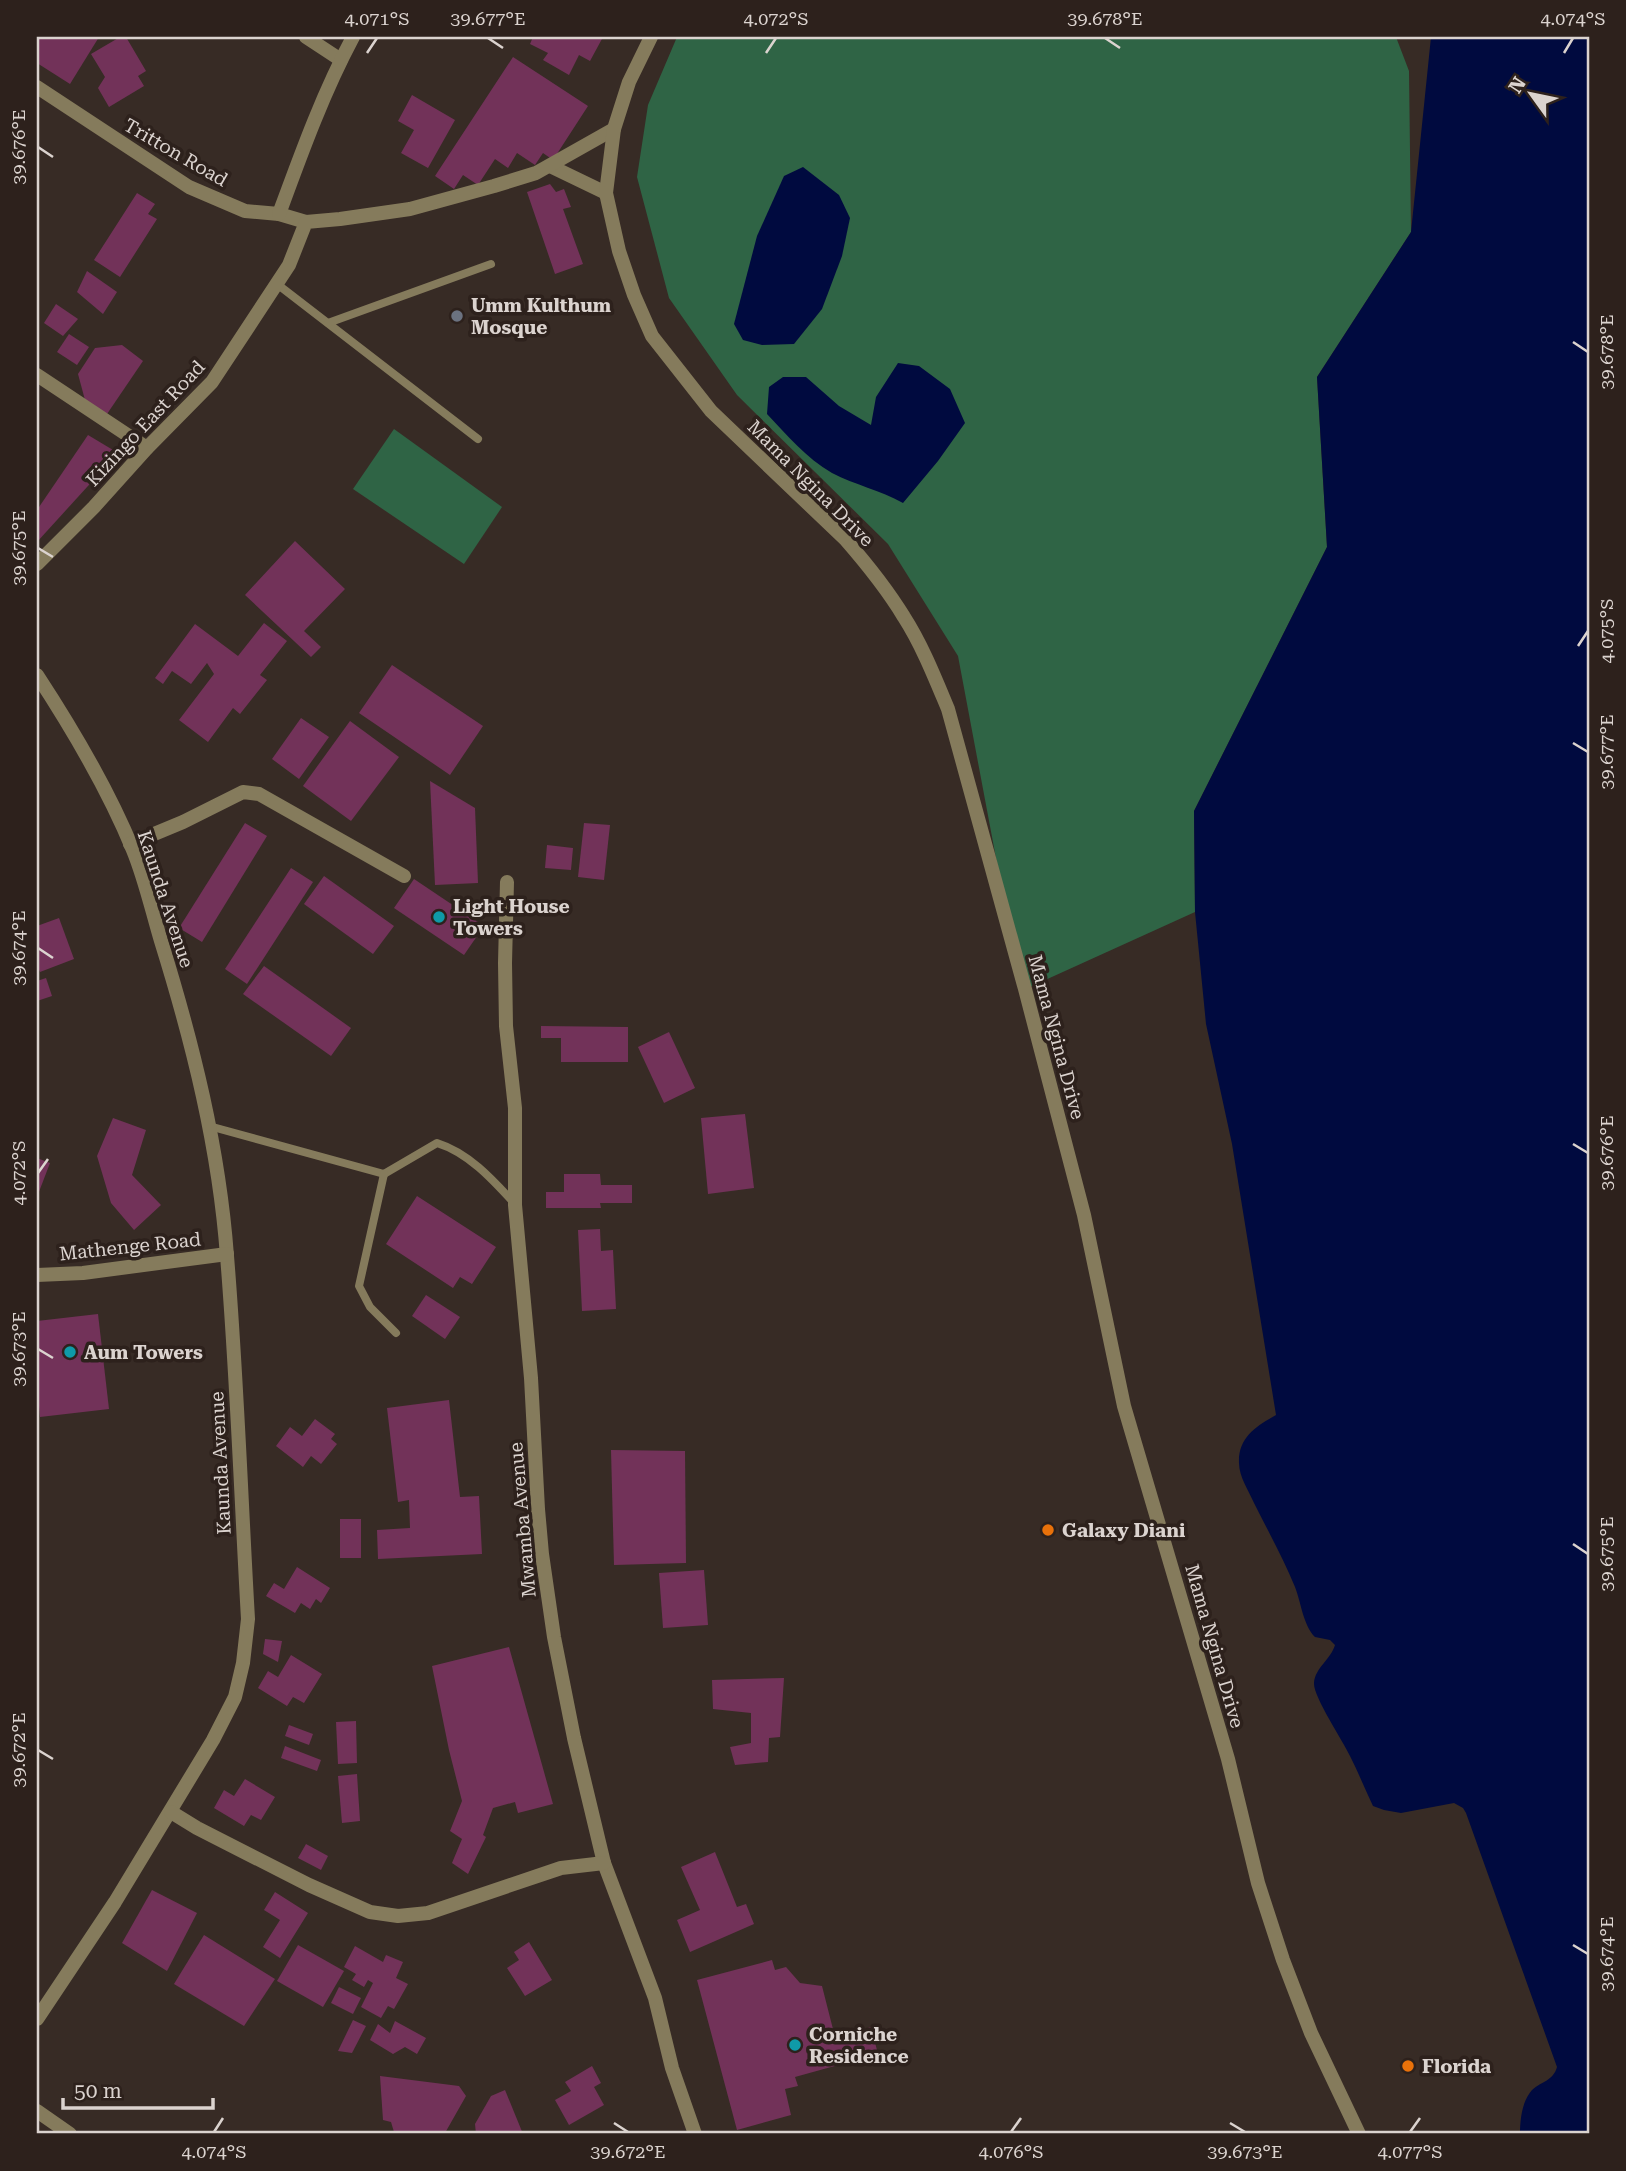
<svg xmlns="http://www.w3.org/2000/svg" width="1626" height="2171" font-family="'Roboto Serif',serif">
<style>
.green{fill:#2f6445}
.water{fill:#000a3f}
.building{fill:#723259}
.lines{fill:none;stroke-linecap:round;stroke-linejoin:round}
.service{stroke:#857b5c;stroke-width:8}
.minor{stroke:#857b5c;stroke-width:14}
.tertiary{stroke:#857b5c;stroke-width:14}
.ticks{fill:none;stroke:#dbd3cf;stroke-width:2.5}
.worship-dot{fill:#6b7280;stroke:#2d211c;stroke-width:2.5}
.culture-dot{fill:#0f9aa8;stroke:#2d211c;stroke-width:2.5}
.food-dot{fill:#e8710a;stroke:#2d211c;stroke-width:2.5}
.labels{text-anchor:middle;stroke-width:7;stroke-linejoin:round;paint-order:stroke}
.street-label{font-size:19px;fill:#dbd3cf;stroke:#2d211c}
.poi-label{font-size:19px;font-weight:bold;fill:#dbd3cf;stroke:#2d211c;text-anchor:start}
.neatline{fill:none;stroke:#dbd3cf;stroke-width:2.5}
.ticks-label{font-size:18px;text-anchor:middle;fill:#dbd3cf}
</style>
<rect width="100%" height="100%" fill="#372b25"/>
<g class="green">
<path d="M677,37h719l13,34 2,161 -94,145 10,170 -133,264 1,101 -174,79 -63,-335 -70,-112 -151,-149 -68,-97 -32,-121 11,-72z"/>
<path d="M394,429l108,78 -38,57 -111,-75z"/>
</g>
<g class="water">
<path d="M1431,37h158v2097h-69c0,-14 2,-33 12,-44 10,-9 21,-9 25,-23l-91,-254 -3,-5 -9,-5 -53,10 -17,-3 -11,-4c-8,-17 -15,-34 -23,-50 -7,-15 -37,-60 -36,-73 1,-15 17,-24 21,-38l-5,-5 -15,-3c-12,-12 -14,-35 -20,-50 -12,-29 -27,-56 -41,-84 -5,-12 -15,-26 -15,-40 -1,-26 18,-37 37,-48l-44,-271 -26,-120 -11,-112 -1,-101 133,-264 -10,-170 94,-145z"/>
<path d="M803,167l36,28 11,23 -8,38 -20,53 -28,35 -32,1 -19,-5 -9,-16 23,-88 27,-60z"/>
<path d="M898,363l21,3 31,23 15,34 -27,38 -35,42c-23,-13 -48,-18 -71,-30 -26,-15 -45,-38 -65,-59l2,-27 14,-10h23l33,29 32,19 5,-28z"/>
</g>
<g class="building">
<path d="M37,37h62l-29,47 -33,-21z"/>
<path d="M120,37h6l20,34 -8,5 6,10 -35,21 -11,-19 7,-11 -14,-23z"/>
<path d="M533,37h70l-13,24 -11,-6 -10,20 -26,-15 5,-7 -18,-9z"/>
<path d="M513,57l75,49 -35,54 -10,-7 -8,12 -18,-12 -9,15 -13,-9 -17,26 -15,-10 -9,14 -19,-13z"/>
<path d="M412,95l43,25 -27,48 -27,-15 13,-23 -16,-9z"/>
<path d="M550,184l6,8 8,-3 7,18 -8,2 20,55 -28,10 -28,-82z"/>
<path d="M137,193l18,11 -7,10 9,5 -37,58 -26,-17z"/>
<path d="M87,271l30,21 -14,22 -26,-22z"/>
<path d="M56,304l22,15 -15,17 -19,-13z"/>
<path d="M69,334l20,13 -12,18 -20,-13z"/>
<path d="M122,345l21,16 -36,53 -22,-14 -7,-26 17,-26z"/>
<path d="M88,435l30,18 -81,89v-32z"/>
<path d="M295,541l50,48 -41,42 17,16 -10,10 -66,-62z"/>
<path d="M264,623l23,18 -27,34 7,5 -27,34 -7,-6 -25,34 -29,-22 35,-46 -7,-11 -16,21 -19,-13 -9,13 -8,-6 40,-54 43,32z"/>
<path d="M392,665l91,61 -33,49 -91,-62z"/>
<path d="M301,718l28,19 -30,42 -27,-20z"/>
<path d="M350,721l49,36 -48,64 -48,-35z"/>
<path d="M430,781l45,27 3,75 -43,2z"/>
<path d="M245,823l22,13 -65,106 -23,-14z"/>
<path d="M584,823l26,2 -6,55 -26,-3z"/>
<path d="M547,845l26,3 -2,22 -26,-2z"/>
<path d="M291,868l22,14 -66,102 -22,-15z"/>
<path d="M324,876l70,50 -21,28 -69,-50z"/>
<path d="M414,879l70,47 -20,29 -70,-47z"/>
<path d="M59,918l15,41 -34,13 -3,-7v-39z"/>
<path d="M264,966l87,62 -20,28 -88,-62z"/>
<path d="M46,978l6,18 -15,5v-20z"/>
<path d="M541,1026l87,1v35h-67v-24h-20z"/>
<path d="M669,1032l26,56 -31,15 -26,-56z"/>
<path d="M745,1114l9,74 -46,6 -7,-76z"/>
<path d="M113,1118l33,12 -14,45 29,30 -27,25 -23,-27 -14,-47z"/>
<path d="M37,1158l13,5 -13,34z"/>
<path d="M564,1174h36l1,11h31v18h-32l1,5h-55v-16h18z"/>
<path d="M417,1196l79,51 -24,37 -12,-7 -7,11 -67,-44z"/>
<path d="M600,1229l1,22 12,-1 3,59 -34,2 -4,-81z"/>
<path d="M426,1295l34,22 -15,22 -33,-23z"/>
<path d="M98,1314l11,95 -69,8 -3,-34v-62z"/>
<path d="M449,1400l11,97 19,-1 3,58 -104,5 -1,-29 33,-2 -1,-28 -11,2 -11,-94z"/>
<path d="M315,1419l20,15 -4,5 6,5 -16,20 -10,-8 -8,11 -27,-21 14,-19 12,9z"/>
<path d="M611,1450l74,1 1,112 -72,2z"/>
<rect x="340" y="1519" width="21" height="39"/>
<path d="M297,1567l33,21 -9,15 -5,-4 -6,10 -9,-6 -6,10 -29,-17 8,-13 10,6z"/>
<path d="M704,1570l4,55 -45,3 -4,-55z"/>
<path d="M265,1639l17,2 -4,21 -15,-8z"/>
<path d="M509,1647l44,157 -35,9 -3,-11 -22,6 -10,27 3,2 -18,37 -16,-11 10,-24 -12,-8 12,-30 -13,-51 -17,-84z"/>
<path d="M291,1655l31,19 -18,29 -11,-6 -6,9 -29,-18 10,-17 10,6z"/>
<path d="M784,1678l-4,59 -11,1 -1,24 -33,3 -5,-18 21,-4v-30l-38,-4 -1,-29z"/>
<path d="M356,1721l1,42 -19,1 -2,-42z"/>
<path d="M289,1725l24,9 -4,11 -24,-9z"/>
<path d="M285,1746l36,14 -4,11 -36,-13z"/>
<path d="M357,1774l3,47 -18,2 -4,-47z"/>
<path d="M245,1779l30,18 -14,23 -10,-5 -7,11 -30,-18 10,-18 10,6z"/>
<path d="M306,1844l22,12 -7,14 -23,-12z"/>
<path d="M715,1852l22,55 9,-3 8,20 -64,28 -13,-32 23,-10 -19,-43z"/>
<path d="M152,1890l45,23 -30,58 -45,-28z"/>
<path d="M275,1892l33,21 -28,45 -17,-11 17,-27 -16,-10z"/>
<path d="M204,1935l71,44 -31,47 -70,-42z"/>
<path d="M529,1942l23,38 -27,16 -18,-28 12,-8 -5,-8z"/>
<path d="M298,1945l46,26 -21,36 -46,-26z"/>
<path d="M355,1946l28,16 3,-7 17,7 -7,16 12,6 -14,25 -6,-3 -7,12 -20,-11 12,-24 -5,-3 -4,7 -12,-7 4,-6 -12,-7z"/>
<path d="M772,1960l3,10 11,-3 14,16 22,3 13,51 36,-10 7,27 -83,23 3,9 -13,3 6,26 -54,15 -40,-150z"/>
<path d="M339,1987l22,11 -8,16 -22,-11z"/>
<path d="M353,2020l13,6 -14,27 -14,-2z"/>
<path d="M395,2021l31,17 -9,16 -12,-7 -12,7 -23,-14 8,-16 12,9z"/>
<path d="M592,2066l9,17 -7,4 10,18 -35,20 -14,-25 16,-9 -6,-9z"/>
<path d="M380,2076l79,10 7,10 -21,37 -47,1 -4,-2 -3,-10 -8,-2z"/>
<path d="M505,2090l18,44h-47l-1,-10 16,-28z"/>
</g>
<g class="lines">
<g class="service">
<path d="M277,284l201,155"/>
<path d="M328,323l163,-59"/>
<path d="M209,1126l175,48 53,-31c32,10 56,37 78,61"/>
<path d="M384,1174l-25,112 11,21 26,26"/>
</g>
<g class="minor">
<path d="M306,37l35,23"/>
<path d="M37,87l152,100 56,24 34,3 27,8"/>
<path d="M550,166l56,27"/>
<path d="M279,214c22,-60 44,-121 74,-177"/>
<path d="M37,375l110,73"/>
<path d="M37,564l57,-57 53,-59 65,-66 77,-117 17,-43 34,-3 70,-10 84,-23 42,-13 78,-44"/>
<path d="M37,675c36,55 71,114 96,175 12,29 19,61 28,91 32,103 58,207 66,315 10,121 14,242 21,363l-5,44 -8,34 -22,43 -98,162 -78,117"/>
<path d="M130,844l53,-22 60,-30 16,2 145,82"/>
<path d="M507,882l-2,81 1,63 9,82v97l16,173 7,131 4,45 12,83 20,101 30,125 51,135 17,70 23,66"/>
<path d="M37,1275l46,-2 144,-19"/>
<path d="M171,1812l26,16 112,57 61,27 28,4 30,-3 133,-45 43,-5"/>
<path d="M37,2111l33,23"/>
</g>
<path class="tertiary" d="M651,37l-22,45 -15,47 -8,64 13,58 15,44 18,41 59,75 134,128c21,24 42,50 59,78 18,28 31,61 44,92l77,280 59,226 40,191 104,353 30,124 25,77 28,73 48,101"/>
</g>
<path class="ticks" d="M488,38l15,10M1105,38l15,10M367,53l10,-15M766,53l10,-15M1564,53l9,-15M38,147l15,10M1573,342l15,10M38,548l15,9M1578,646l10,-15M1573,743l15,9M38,948l15,10M1573,1144l15,9M38,1173l10,-14M38,1349l15,9M1573,1544l15,10M38,1750l15,9M1573,1945l15,9M614,2123l14,9M1230,2123l15,9M214,2132l9,-14M1011,2132l10,-14M1410,2132l10,-14"/>
<circle class="worship-dot" cx="457" cy="316" r="7"/>
<g class="culture-dot">
<circle cx="439" cy="917" r="7"/>
<circle cx="70" cy="1352" r="7"/>
<circle cx="795" cy="2045" r="7"/>
</g>
<g class="food-dot">
<circle cx="1048" cy="1530" r="7"/>
<circle cx="1408" cy="2066" r="7"/>
</g>
<g class="labels">
<g class="street-label">
<text transform="translate(176 152) rotate(30)" y="7">Tritton Road</text>
<text transform="translate(145 423) rotate(-47)" y="7">Kizingo East Road</text>
<text transform="translate(811 483) rotate(45)" y="7">Mama Ngina Drive</text>
<text transform="translate(166 899) rotate(72)" y="7">Kaunda Avenue</text>
<text transform="translate(1057 1037) rotate(75)" y="7">Mama Ngina Drive</text>
<text transform="translate(130 1246) rotate(-6)" y="7">Mathenge Road</text>
<text transform="translate(220 1463) rotate(-93)" y="7">Kaunda Avenue</text>
<text transform="translate(522 1520) rotate(-95)" y="7">Mwamba Avenue</text>
<text transform="translate(1215 1646) rotate(74)" y="7">Mama Ngina Drive</text>
</g>
<g class="poi-label">
<text x="471" y="312">Umm Kulthum<tspan x="471" dy="22">Mosque</tspan></text>
<text x="453" y="913">Light House<tspan x="453" dy="22">Towers</tspan></text>
<text x="84" y="1359">Aum Towers</text>
<text x="1062" y="1537">Galaxy Diani</text>
<text x="809" y="2041">Corniche<tspan x="809" dy="22">Residence</tspan></text>
<text x="1422" y="2073">Florida</text>
</g>
</g>
<rect width="1626" height="2171" fill="none" stroke="#2d211c" stroke-width="77"/>
<g transform="translate(1531 94) rotate(303)" stroke="#2d211c" stroke-width="5" paint-order="stroke">
<path d="M0-5L12 26L0 18L-12 26Z" fill="#dbd3cf"/>
<text y="-10" font-size="19" font-weight="bold" text-anchor="middle" fill="#dbd3cf">N</text>
</g>
<path d="M63 2098v10h150v-10" fill="none" stroke="#dbd3cf" stroke-width="3.5"/>
<text x="74" y="2098" font-size="21" fill="#dbd3cf" stroke="#2d211c" stroke-width="5" paint-order="stroke">50 m</text>
<rect x="38" y="38" width="1550" height="2094" class="neatline"/>
<g class="ticks-label">
<text x="377" y="25">4.071°S</text>
<text x="488" y="25">39.677°E</text>
<text x="776" y="25">4.072°S</text>
<text x="1105" y="25">39.678°E</text>
<text x="1573" y="25">4.074°S</text>
<text transform="translate(19 147) rotate(-90)" y="6">39.676°E</text>
<text transform="translate(1607 352) rotate(-90)" y="6">39.678°E</text>
<text transform="translate(19 548) rotate(-90)" y="6">39.675°E</text>
<text transform="translate(1607 631) rotate(-90)" y="6">4.075°S</text>
<text transform="translate(1607 752) rotate(-90)" y="6">39.677°E</text>
<text transform="translate(19 948) rotate(-90)" y="6">39.674°E</text>
<text transform="translate(1607 1153) rotate(-90)" y="6">39.676°E</text>
<text transform="translate(19 1173) rotate(-90)" y="6">4.072°S</text>
<text transform="translate(19 1349) rotate(-90)" y="6">39.673°E</text>
<text transform="translate(1607 1554) rotate(-90)" y="6">39.675°E</text>
<text transform="translate(19 1750) rotate(-90)" y="6">39.672°E</text>
<text transform="translate(1607 1954) rotate(-90)" y="6">39.674°E</text>
<text x="214" y="2158">4.074°S</text>
<text x="628" y="2158">39.672°E</text>
<text x="1011" y="2158">4.076°S</text>
<text x="1245" y="2158">39.673°E</text>
<text x="1410" y="2158">4.077°S</text>
</g>
</svg>
